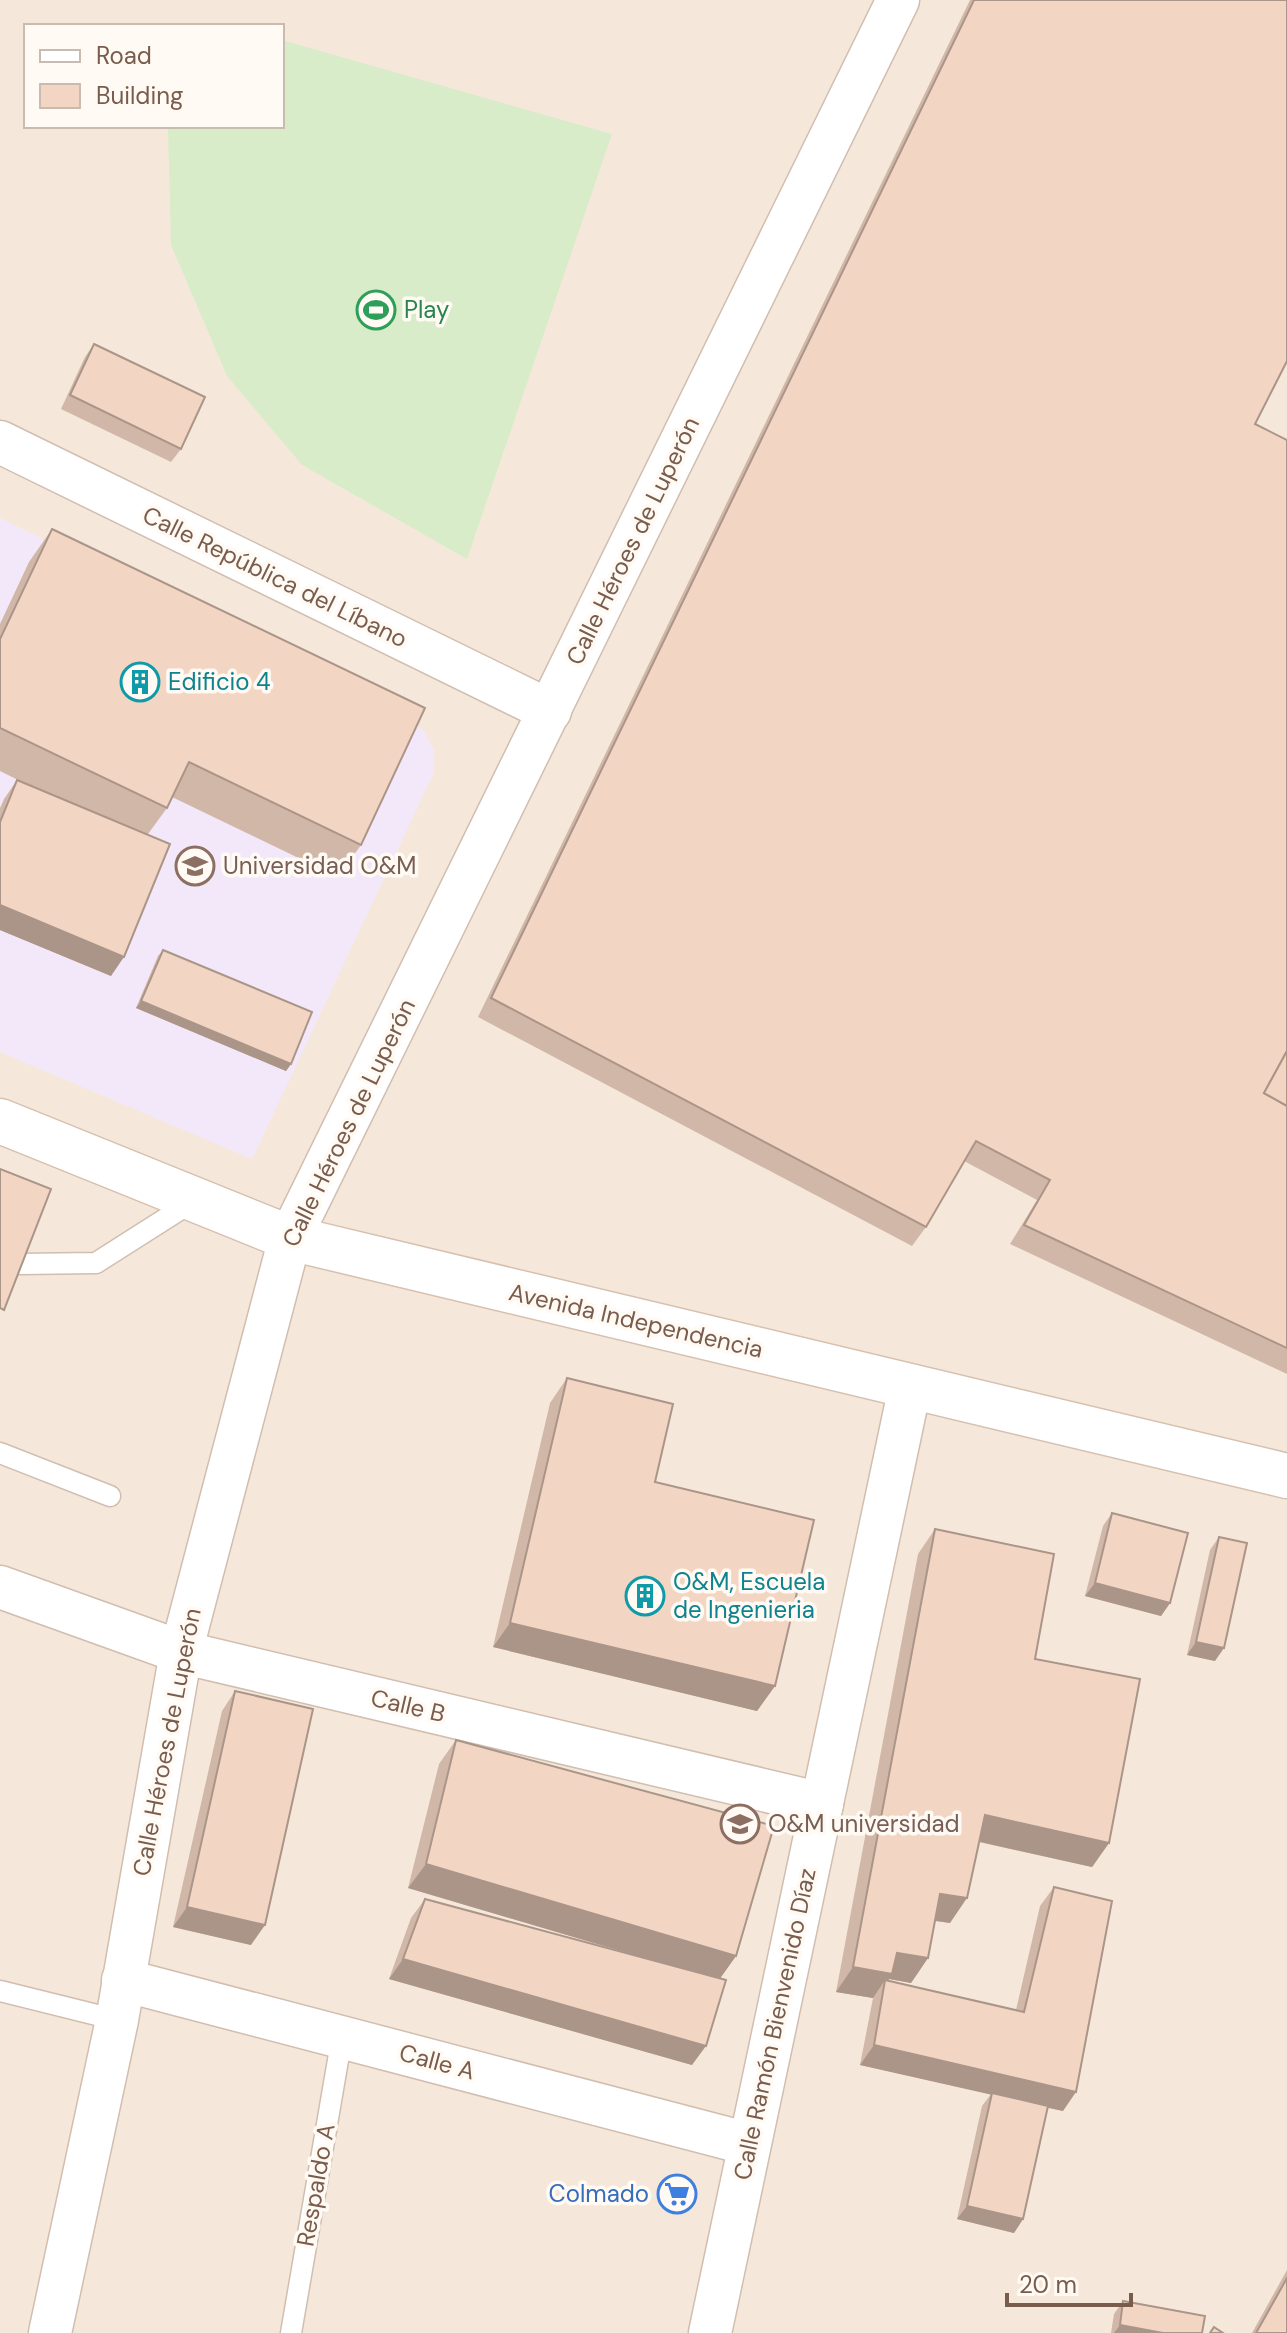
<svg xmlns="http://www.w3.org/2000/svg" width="1287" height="2333" font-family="'DM Sans',sans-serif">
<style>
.residential{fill:#f5e8da;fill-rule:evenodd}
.education{fill:#f3e8fa}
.grass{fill:#d8ecc9}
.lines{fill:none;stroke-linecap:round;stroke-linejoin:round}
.lane-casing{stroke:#d1beb0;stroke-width:23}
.street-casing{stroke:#d1beb0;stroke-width:45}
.secondary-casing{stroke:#d6c0b0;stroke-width:47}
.lane{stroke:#fff;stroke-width:20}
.street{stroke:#fff;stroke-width:42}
.secondary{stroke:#fff;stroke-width:44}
.wall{fill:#d1b7a8}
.shaded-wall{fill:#aa9588}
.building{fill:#f3d5c3;stroke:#aa9588;stroke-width:2}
.labels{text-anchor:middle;stroke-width:7;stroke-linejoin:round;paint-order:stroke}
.leisure-label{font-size:24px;fill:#27864d;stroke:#fffaf3;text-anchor:start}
.street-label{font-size:24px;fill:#7a5c4d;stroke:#fffaf3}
.culture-label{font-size:24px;fill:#0d838f;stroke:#fffaf3;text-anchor:start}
.education-label{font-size:24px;fill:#785e54;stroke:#fffaf3;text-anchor:start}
.shop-label{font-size:24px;fill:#366cbe;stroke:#fffaf3;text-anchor:end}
</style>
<rect width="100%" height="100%" fill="#fdf6ec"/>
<path class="residential" d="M0,0h1287v2333h-1287zM26,26h256v100h-256z"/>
<path class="education" d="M0,518l406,200 18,13 10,20v21l-182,387 -252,-107z"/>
<path class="grass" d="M282,40l330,94 -145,425 -165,-94 -75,-89 -56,-131 -3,-119h114z"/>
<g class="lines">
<g class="lane-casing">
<g id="lane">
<path d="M20,1264l76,-1 99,-63"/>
<path d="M0,1453l110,43"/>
<path d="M0,1991l117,29"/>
<path d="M291,2333l51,-296"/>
</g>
</g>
<g class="street-casing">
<g id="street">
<path d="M0,442l550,269"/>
<path d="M0,1587l181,65 641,152"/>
<path d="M123,1980l626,164"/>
<path d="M50,2333l67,-313 64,-368 109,-414 608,-1238"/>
<path d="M710,2333l200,-946"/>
</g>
</g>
<g class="secondary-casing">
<path id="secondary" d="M0,1121l290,117 997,238"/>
</g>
<use href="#lane" class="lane"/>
<use href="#street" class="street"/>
<use href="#secondary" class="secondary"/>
</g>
<g class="wall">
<path d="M970,0h317l-32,424 32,16v934l-277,-130 27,-44 -73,-39 -38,66 -14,19 -434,-229z"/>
<path d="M94,344l87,105 -10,13 -110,-53 24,-52z"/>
<path d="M52,529l309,316 -23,32 -166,-80 -5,11 -19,26 -37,142 -111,-46v-122l4,-9 13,-19 5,2 -22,-11v-147l29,-62z"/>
<path d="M163,950l128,114 -5,7 -150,-63 22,-52z"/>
<path d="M567,1378l208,308 -18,25 -264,-64 57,-244z"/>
<path d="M1112,1513l58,90 -9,13 -76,-20 18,-70z"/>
<path d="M935,1529l100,130 74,184 -17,24 -113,-25 -29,81 -15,-2 -7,37 -17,25 -22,-4 -1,2 128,29 24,-104 14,-19 9,224 -15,-3 -25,111 -9,14 -57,-14 25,-113 9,-12 -131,-29 13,-67 -37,-6 82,-438z"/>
<path d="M1219,1537l-4,124 -28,-6 23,-105z"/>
<path d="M235,1691l16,254 -78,-18 49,-216z"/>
<path d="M456,1740l280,216 -16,22 -28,87 -303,-86 22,-61 14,-19 212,57 -229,-68 31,-124z"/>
<path d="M1287,2270v63h-35z"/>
<path d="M1123,2301l79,32h-91l3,-19z"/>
</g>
<g class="shaded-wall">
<path d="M0,905l124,52 -13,19 -111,-46z"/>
<path d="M141,1001l150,63 -5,7 -150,-63z"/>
<path d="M1095,1583l75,20 -9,13 -76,-20z"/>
<path d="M510,1623l265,63 -18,25 -264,-64z"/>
<path d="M1196,1642l28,6 -9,13 -28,-6z"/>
<path d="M985,1815l124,28 -17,24 -125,-28z"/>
<path d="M426,1864l310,92 -17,24 -311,-92z"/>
<path d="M940,1894l27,4 -17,25 -27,-4z"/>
<path d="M187,1907l78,18 -14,20 -78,-18z"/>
<path d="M897,1953l31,5 -17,25 -22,-4 -4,6v-5l-12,18 -37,-6 17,-25z"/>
<path d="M403,1959l303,87 -14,19 -303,-86z"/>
<path d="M874,2045l202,47 -13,19 -203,-46z"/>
<path d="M967,2206l56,13 -9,14 -57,-14z"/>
<path d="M1120,2325l43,8h-49z"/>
</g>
<g class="building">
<path d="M974,0h313v361l-32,63 32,16v611l-23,42 23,13v242l-263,-123 26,-45 -74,-39 -50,86 -435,-229z"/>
<path d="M94,344l111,53 -24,52 -111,-54z"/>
<path d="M52,529l373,179 -64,137 -172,-83 -22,46 -167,-80v-89z"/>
<path d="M17,780l153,64 -46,113 -124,-52v-83z"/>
<path d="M163,950l149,62 -21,52 -150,-63z"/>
<path d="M1287,1051v55l-23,-13z"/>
<path d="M0,1169l51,20 -47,121 -4,-2z"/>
<path d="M567,1378l106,26 -18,78 159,38 -39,166 -265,-63z"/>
<path d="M1112,1513l76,20 -18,70 -75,-20z"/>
<path d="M935,1529l119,25 -19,105 105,20 -31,164 -124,-28 -18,83 -27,-4 -12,64 -31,-5 -5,21 -39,-7z"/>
<path d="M1219,1537l28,6 -23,105 -28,-6z"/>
<path d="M235,1691l78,18 -48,216 -78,-18z"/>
<path d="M456,1740l318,86 -38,130 -310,-92z"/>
<path d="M1054,1887l58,14 -36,191 -202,-47 11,-65 139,32z"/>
<path d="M425,1899l301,81 -20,66 -303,-87z"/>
<path d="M992,2093l56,13 -25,113 -56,-13z"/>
<path d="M1287,2278v55h-31z"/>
<path d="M1123,2301l82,15 -3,17h-39l-43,-8z"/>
<path d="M1214,2327l9,6h-13z"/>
</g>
<defs>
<g id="stadium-ring" transform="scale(2)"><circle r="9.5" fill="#fffaf3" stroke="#2e9e5b" stroke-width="1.5"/><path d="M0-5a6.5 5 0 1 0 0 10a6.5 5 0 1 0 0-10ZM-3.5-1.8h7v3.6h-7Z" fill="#2e9e5b"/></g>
<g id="building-ring" transform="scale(2)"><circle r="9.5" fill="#fffaf3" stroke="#0f9aa8" stroke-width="1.5"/><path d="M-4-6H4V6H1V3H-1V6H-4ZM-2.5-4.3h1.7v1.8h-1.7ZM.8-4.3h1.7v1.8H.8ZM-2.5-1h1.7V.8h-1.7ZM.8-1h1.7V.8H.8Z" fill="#0f9aa8"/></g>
<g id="university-ring" transform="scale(2)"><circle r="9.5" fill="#fffaf3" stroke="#8d6e63" stroke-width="1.5"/><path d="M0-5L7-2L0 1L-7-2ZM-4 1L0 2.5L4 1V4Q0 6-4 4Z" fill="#8d6e63"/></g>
<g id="supermarket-ring" transform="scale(2)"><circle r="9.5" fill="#fffaf3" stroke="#3f7fe0" stroke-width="1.5"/><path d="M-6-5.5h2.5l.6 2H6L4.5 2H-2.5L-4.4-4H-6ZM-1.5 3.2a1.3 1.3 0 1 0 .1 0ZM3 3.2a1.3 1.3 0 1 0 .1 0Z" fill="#3f7fe0"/></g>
</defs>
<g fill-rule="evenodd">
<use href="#stadium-ring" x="376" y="310"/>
<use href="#building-ring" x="140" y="682"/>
<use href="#university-ring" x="195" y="866"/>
<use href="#building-ring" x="645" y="1596"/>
<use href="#university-ring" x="740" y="1824"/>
<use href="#supermarket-ring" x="677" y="2194"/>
</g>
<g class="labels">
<g class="leisure-label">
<text x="404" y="318">Play</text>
</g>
<g class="street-label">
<text transform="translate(633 541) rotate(-64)" y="8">Calle Héroes de Luperón</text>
<text transform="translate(275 577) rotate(26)" y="8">Calle República del Líbano</text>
<text transform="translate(349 1123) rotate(-64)" y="8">Calle Héroes de Luperón</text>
<text transform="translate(636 1321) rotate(13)" y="8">Avenida Independencia</text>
<text transform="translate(408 1706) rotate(13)" y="8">Calle B</text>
<text transform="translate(167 1742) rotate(-79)" y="8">Calle Héroes de Luperón</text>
<text transform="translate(775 2024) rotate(-78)" y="8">Calle Ramón Bienvenido Díaz</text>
<text transform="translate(437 2062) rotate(15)" y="8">Calle A</text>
<text transform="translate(316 2185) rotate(-80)" y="8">Respaldo A</text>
</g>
<g class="culture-label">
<text x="168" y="690">Edificio 4</text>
<text x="673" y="1590">O&amp;M, Escuela<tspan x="673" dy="28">de Ingenieria</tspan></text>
</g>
<g class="education-label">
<text x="223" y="874">Universidad O&amp;M</text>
<text x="768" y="1832">O&amp;M universidad</text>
</g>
<g class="shop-label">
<text x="649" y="2202">Colmado</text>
</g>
</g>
<rect x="24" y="24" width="260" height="104" fill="#fffaf3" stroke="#cabbb1" stroke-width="2"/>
<rect x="40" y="50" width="40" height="12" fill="#ffffff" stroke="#cabbb1" stroke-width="2"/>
<text x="96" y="64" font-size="24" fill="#7a5c4d">Road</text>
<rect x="40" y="84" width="40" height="24" fill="#f3d5c3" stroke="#cabbb1" stroke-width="2"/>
<text x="96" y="104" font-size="24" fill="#7a5c4d">Building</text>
<path d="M1007 2293v12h124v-12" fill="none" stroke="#7a5c4d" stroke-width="4"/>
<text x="1019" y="2293" font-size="24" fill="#7a5c4d" stroke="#fffaf3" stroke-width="6" paint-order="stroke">20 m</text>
</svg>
